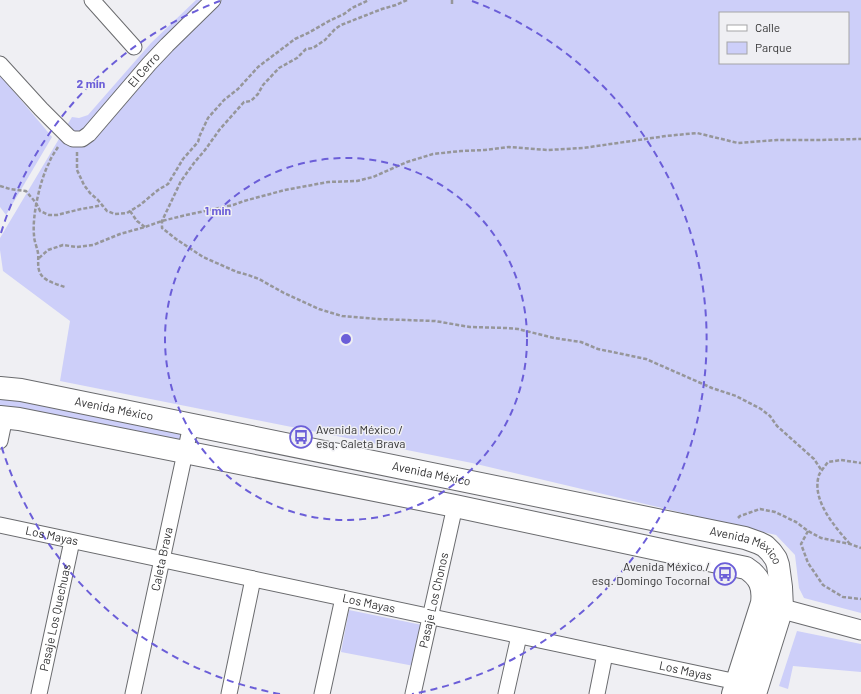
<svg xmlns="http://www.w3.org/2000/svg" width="861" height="694" font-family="Barlow,sans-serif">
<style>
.green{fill:#cdcff9;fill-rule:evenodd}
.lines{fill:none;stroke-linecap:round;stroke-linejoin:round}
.minor-casing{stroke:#6a6b6e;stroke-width:17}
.tertiary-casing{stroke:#6a6b6e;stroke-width:21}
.secondary-casing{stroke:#6a6b6e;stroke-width:24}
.path{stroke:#969699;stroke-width:2.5;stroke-dasharray:4 2;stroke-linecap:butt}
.minor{stroke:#fff;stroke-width:15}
.tertiary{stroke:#fff;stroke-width:19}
.secondary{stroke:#fff;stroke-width:22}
.ring{fill:none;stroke:#6b5ed8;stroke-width:2;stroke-dasharray:7 5}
.labels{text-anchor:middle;stroke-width:3;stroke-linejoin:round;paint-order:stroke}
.street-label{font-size:12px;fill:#353536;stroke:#efeff3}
.poi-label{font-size:12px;fill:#353536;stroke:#efeff3;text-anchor:start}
.centre{fill:#6b5ed8;stroke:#efeff3;stroke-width:2}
.ring-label{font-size:12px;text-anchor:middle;font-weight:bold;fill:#6b5ed8;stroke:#efeff3;stroke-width:3;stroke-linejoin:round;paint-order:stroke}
</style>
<rect width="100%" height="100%" fill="#efeff3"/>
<g class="green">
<path d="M196,0h665v613l-57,-15 -5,-10 -4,-33 -19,-20 -304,-72 -412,-82 10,-60 -67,-50 -3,-21v-12l72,-121 7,1 9,-3 63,-72zM720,13h128v50h-128z"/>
<path d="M0,75l52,62 -46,78 -6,-8z"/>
<path d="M0,394l182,37 -2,13 -44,-7 -136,-31z"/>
<path d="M349,610l73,15 -8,41 -73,-14z"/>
<path d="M797,631l64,13v28l-68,-6 -5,23 -9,-3z"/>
</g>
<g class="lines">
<g class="minor-casing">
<g id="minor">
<path d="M92,0l42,47"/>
<path id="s1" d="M0,64l41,45 28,28 4,2h9l7,-5 60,-70 18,-19 46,-45"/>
<path d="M0,441l5,-24"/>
<path id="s2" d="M0,525l737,157"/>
<path id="s3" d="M39,694l33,-153"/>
<path id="s4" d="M133,694l58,-269"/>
<path d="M229,694l24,-115"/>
<path d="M322,694l21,-96"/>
<path id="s5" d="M413,694l42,-188"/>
<path d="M506,694l13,-58"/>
<path d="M597,694l8,-40"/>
</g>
</g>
<g class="tertiary-casing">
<path id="tertiary" d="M768,605l93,25"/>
</g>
<g class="secondary-casing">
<g id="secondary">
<path id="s6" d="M0,388l21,2 724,148 14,5 6,3 6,6 5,7 2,6 3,22 1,21 -27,86"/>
<path d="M0,417l19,2 436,87 291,62c14,9 18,19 16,35l-29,91"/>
</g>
</g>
<g class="path">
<path d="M407,0l-11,5 -14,4 -41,16 -6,4 -10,11 -12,8 -7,1 -9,9 -18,10 -16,17 -5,9 -7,7 -7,1 -24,27 -15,21 -11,13 -13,18 -19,40v7l14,11 27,18 34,15 11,3 11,4 25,14 35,16 13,4 10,3 35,3 58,2 35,6 36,1 12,1 36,9 27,4 17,7 48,10 66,29 24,8 25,13 9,7 7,10 37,33 8,12"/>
<path d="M452,4v-4"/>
<path d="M58,147c-3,5 -7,10 -9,16 -9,17 -17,53 -15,72 0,6 3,12 4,18 1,9 -2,17 5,24 5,5 16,8 22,10"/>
<path d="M77,152v18l7,15 6,8 8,7 9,11 8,3 12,-1 13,-8 18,-15 10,-6 15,-25 15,-17 2,-7 8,-17 16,-18 14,-11 20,-22 37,-28 13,-6 21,-12 15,-7 8,-6 17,-8"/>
<path d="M0,186l10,3 16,2c6,8 10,10 14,20l9,4h8l24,-6 12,-2 9,-2"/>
<path d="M130,211l7,10 8,6"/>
<path d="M39,258l9,-8 15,-5 14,2 16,-2 27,-11 25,-7 17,-6 24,-6 47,-10 11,-4 41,-11 43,-8 29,-1 16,-4 34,-15 26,-8 28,-3 24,-1 24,-3 39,3 35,-2 83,-12 31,-3 41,10 39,-3h41l43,-1"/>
<path d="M738,518l2,-2 20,-7 15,3 21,10 12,9 13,7 29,6 11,4"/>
<path d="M808,531l-7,13 7,19 15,22 20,12 18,2"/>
<path d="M850,544c-15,-17 -39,-44 -31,-69 2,-4 6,-9 9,-13l13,-2 20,3"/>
</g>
<use href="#minor" class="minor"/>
<use href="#tertiary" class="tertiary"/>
<use href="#secondary" class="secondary"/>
</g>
<g class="ring">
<circle cx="346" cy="339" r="181"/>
<path d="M280 694A361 361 0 0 1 1 445M1 233A361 361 0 0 1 220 1M472 1A361 361 0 0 1 412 694"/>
</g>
<defs>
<g id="bus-ring" transform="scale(1.15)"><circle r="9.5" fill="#efeff3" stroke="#6b5ed8" stroke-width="1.5"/><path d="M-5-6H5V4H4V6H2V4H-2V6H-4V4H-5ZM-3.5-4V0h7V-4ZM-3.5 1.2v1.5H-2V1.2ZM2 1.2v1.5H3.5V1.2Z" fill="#6b5ed8"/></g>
</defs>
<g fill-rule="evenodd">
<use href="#bus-ring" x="301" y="437"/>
<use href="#bus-ring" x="725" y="574"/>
</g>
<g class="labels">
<g class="street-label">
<text dy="4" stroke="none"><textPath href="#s1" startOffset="207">El Cerro</textPath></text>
<text dy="4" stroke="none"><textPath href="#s6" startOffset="116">Avenida México</textPath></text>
<text dy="4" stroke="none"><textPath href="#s6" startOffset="440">Avenida México</textPath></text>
<text dy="4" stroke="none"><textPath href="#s2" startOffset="53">Los Mayas</textPath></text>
<text dy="4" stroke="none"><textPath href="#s6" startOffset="764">Avenida México</textPath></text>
<text dy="4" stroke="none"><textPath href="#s4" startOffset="138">Caleta Brava</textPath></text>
<text dy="4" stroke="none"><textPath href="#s5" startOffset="96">Pasaje Los Chonos</textPath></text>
<text dy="4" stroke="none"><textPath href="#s2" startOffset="377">Los Mayas</textPath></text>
<text dy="4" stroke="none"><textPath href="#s3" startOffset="78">Pasaje Los Quechuas</textPath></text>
<text dy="4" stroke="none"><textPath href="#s2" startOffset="701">Los Mayas</textPath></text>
</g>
<g class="poi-label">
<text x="316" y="434">Avenida México /<tspan x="316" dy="14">esq. Caleta Brava</tspan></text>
<text x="710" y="571" text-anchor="end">Avenida México /<tspan x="710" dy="14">esq. Domingo Tocornal</tspan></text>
</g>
</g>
<circle cx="346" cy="339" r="6" class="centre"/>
<g class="ring-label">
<text x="91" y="88">2 min</text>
<text x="218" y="215">1 min</text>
</g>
<rect x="719" y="12" width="130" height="52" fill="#efeff3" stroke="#a5a5a7"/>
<rect x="727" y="25" width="20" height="6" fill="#ffffff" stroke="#a5a5a7"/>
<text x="755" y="32" font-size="12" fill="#353536">Calle</text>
<rect x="727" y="42" width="20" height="12" fill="#cdcff9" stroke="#a5a5a7"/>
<text x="755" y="52" font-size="12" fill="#353536">Parque</text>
</svg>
